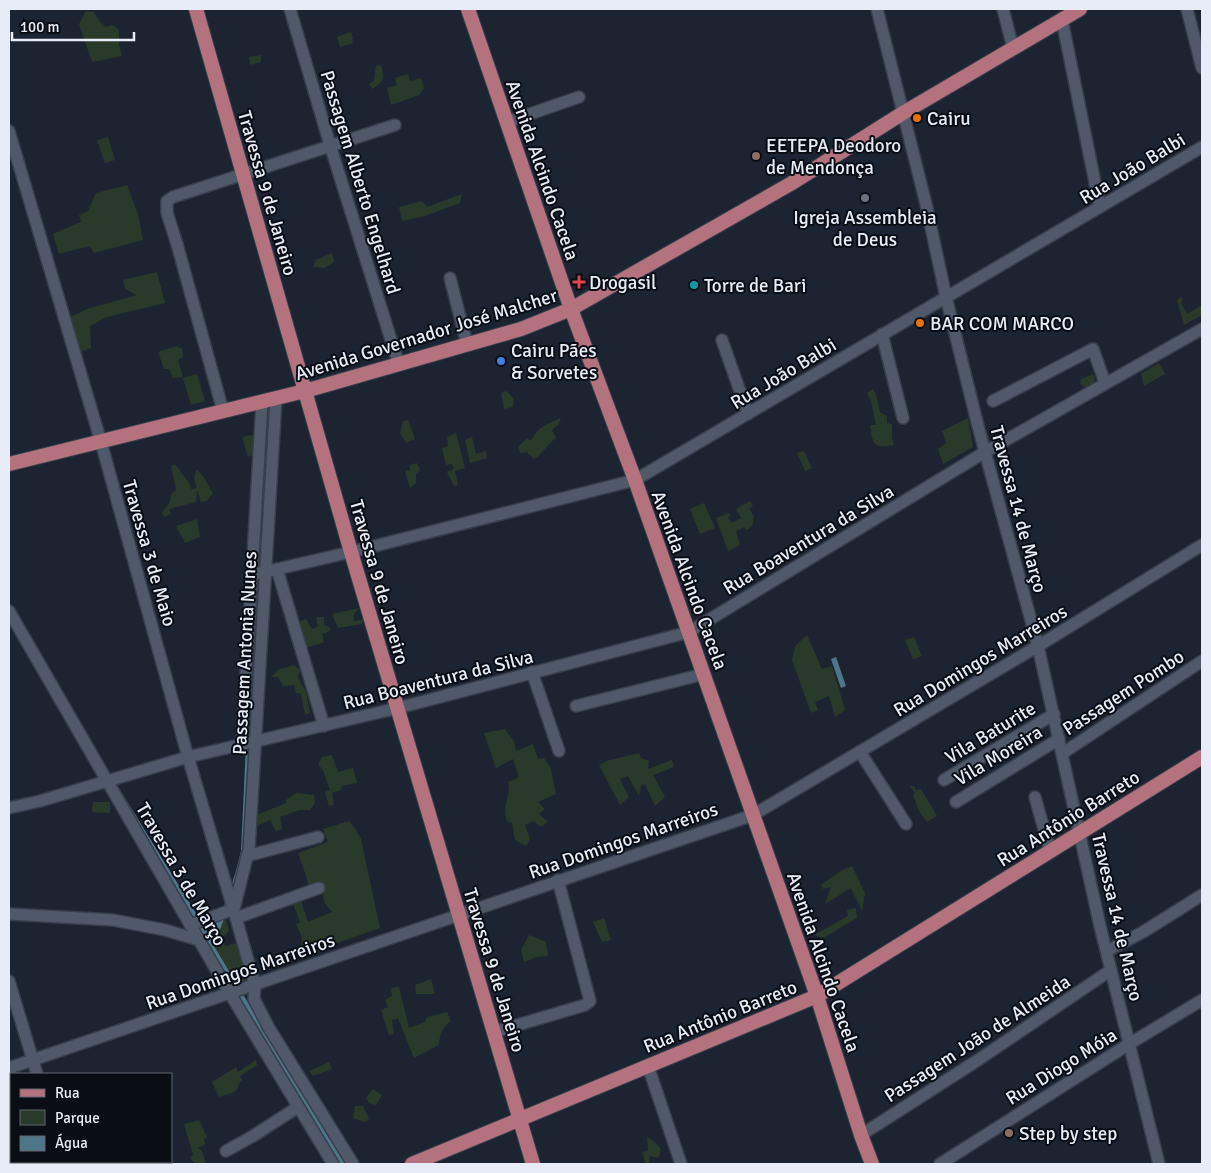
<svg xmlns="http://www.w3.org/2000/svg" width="1211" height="1173" font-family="Signika,sans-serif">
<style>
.green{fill:#293a2a}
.water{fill:#4d7689}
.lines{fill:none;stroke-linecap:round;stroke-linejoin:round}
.minor-casing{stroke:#383e4b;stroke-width:14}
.major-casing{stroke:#383e4b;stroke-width:16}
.minor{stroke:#50596a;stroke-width:11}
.major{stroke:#b4727f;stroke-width:14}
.food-dot{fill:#e8710a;stroke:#0a0d14;stroke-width:2}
.education-dot{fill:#8d6e63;stroke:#0a0d14;stroke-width:2}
.worship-dot{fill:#6b7280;stroke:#0a0d14;stroke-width:2}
.health-dot{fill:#e0444e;stroke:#0a0d14;stroke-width:2}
.culture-dot{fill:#0f9aa8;stroke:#0a0d14;stroke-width:2}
.shop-dot{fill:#3f7fe0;stroke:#0a0d14;stroke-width:2}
.labels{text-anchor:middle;stroke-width:4;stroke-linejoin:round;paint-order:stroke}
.poi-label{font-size:19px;fill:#e7ecf7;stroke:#0a0d14;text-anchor:start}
.street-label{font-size:19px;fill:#e7ecf7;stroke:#0a0d14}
</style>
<rect width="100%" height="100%" fill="#1c2432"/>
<g class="green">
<path d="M86,11l8,1 6,10 6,5 7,-2 6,5v14l3,12 -30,6 -13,-38z"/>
<path d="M351,32l2,6 -1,1 1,4 -13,4 -3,-10z"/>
<path d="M261,55v7l-11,3 -1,-8z"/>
<path d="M381,65c4,14 3,17 -9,24l-3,-5 5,-3 2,-15z"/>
<path d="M408,74l2,7 11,-3 3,10 -5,7 -28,10 -4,-17 10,-3 -2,-7z"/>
<path d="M108,137l7,23 -10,3 -8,-23z"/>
<path d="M127,185l11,29 5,26 -49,13 -4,-7 -31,8 -6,-20 28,-12 -2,-7 9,-4 8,-18z"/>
<path d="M462,194l-2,9 -35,13 -23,5 -3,-14 23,-6 5,6z"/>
<path d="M332,253l2,9 -10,6 -11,-1 3,-7z"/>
<path d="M157,272l8,31 -58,14 -17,9 1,22 -12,5 -9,-36 17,-8 50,-14 -12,-6 -2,-9z"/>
<path d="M1181,297l2,3 -2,3 6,11 15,-9v10l-18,10 -7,-25z"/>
<path d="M177,346l5,3 1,8 -5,3 5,17 -10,1 -4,-9h-5l-6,-17z"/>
<path d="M1159,363l6,11 -21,12 -3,-12z"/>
<path d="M197,374l8,27 -14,4 -8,-27z"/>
<path d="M1093,374l2,4 -1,5 -8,4 -6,-3 1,-5z"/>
<path d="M873,389c6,10 4,13 7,23l7,4v7l5,1v13l2,8c-21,4 -21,0 -24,-20h6l-5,-24 -4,-8z"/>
<path d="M507,391l7,8 -1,8 -9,2 -3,-16z"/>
<path d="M561,418l-3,7 -6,5 4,8c-10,7 -13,16 -22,21l-7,-7 -7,1 -2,-6 9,-9 4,3c5,-13 17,-18 30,-23z"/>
<path d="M968,418l5,29 -30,17 -5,-15 8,-6 -4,-12z"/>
<path d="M408,420l7,19 -9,4 -6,-10 3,-12z"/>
<path d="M456,433l9,35 -10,3 3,14 -4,1 -7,-14 7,-3 -2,-5 -6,1 -4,-17 6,-2 -1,-9z"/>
<path d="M250,435l8,2 -4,17 -6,3 -6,-20z"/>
<path d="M472,437l4,17 10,-3 1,7 -17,5 -5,-23z"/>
<path d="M804,451l8,17 -7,3 -8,-18z"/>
<path d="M417,463l3,7 -4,4v9l-6,5 -5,-17 5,-1v-5z"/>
<path d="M175,464l14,19 2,6 6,-1c-3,-6 -4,-12 0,-18 8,6 10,15 16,23l-6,8 -6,1 -4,-13 -1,13 -27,7 2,5 -7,3 -2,-4 8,-11 1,-8 5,-4 -5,-24z"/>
<path d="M750,501l3,5 -4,2 5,9 -2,9 -5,4 -3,-3 -8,4 4,14 -12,6 -12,-33 13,-5 2,2 -3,2 3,6 10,-5 -5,-9z"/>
<path d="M704,503l11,25 -15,6 -10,-25z"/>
<path d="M197,519l3,18 -15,6 -9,-17z"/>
<path d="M359,608l-5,6v7l9,-2 -1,5 -24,4 -6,-14z"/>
<path d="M316,617h8v8l7,3 -1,3 -8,3 2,8 -18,6 -8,-26 8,-3 6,10 6,-2z"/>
<path d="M807,635l15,34 10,-3 13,44 -10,7 -6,-21 -14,6 3,8 -7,3 -19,-53 3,-14z"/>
<path d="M914,637l8,19 -9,3 -8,-19z"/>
<path d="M294,665l6,5 -2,8 8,14 4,21 -5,2 -4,-21 -5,-1 -2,-8 -11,1 -5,-9h-6l5,-7z"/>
<path d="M505,729l9,12 2,10 17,-7 5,15 6,-1 7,11 5,25 -18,8 7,7 -6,5 9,8 -7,5 -8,-6 -8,4 5,14 -4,7 -11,-6 -3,-17 -5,-2c-6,-18 5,-25 1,-39l11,-5 -6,-18 -17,9 -12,-35z"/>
<path d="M639,753l2,5 8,3 -1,8 24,-9 2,7 -21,8 12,22 -10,9 -10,-22 -4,1 -2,11 -11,-20 -8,3 9,18 -9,8 -21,-40 7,-4z"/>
<path d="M332,755l6,17 15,-4 4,15 -15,3 -1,4 -9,3 2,12 -5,1 -4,-14 5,-2 -7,-20 -5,-6 4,-7z"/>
<path d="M910,786h4l2,4 5,-1 16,27 -10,6 -8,-11 -6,-16 2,-2z"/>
<path d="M296,793l18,2 1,8 -5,7h-11l-19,7 2,12 -6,2 -6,-11 -15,7 -1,-11 32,-13v-3z"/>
<path d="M93,802h17v11l-18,-1z"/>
<path d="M349,821l5,6 7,12 19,89 -51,18 -15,10 -13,-10 1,-9 -6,-13 4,-2 -8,-21 8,-3 8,24 24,-10 -8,-10 -2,-19 -13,5c-2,-12 -7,-23 -11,-35l30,-11 -5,-13z"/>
<path d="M852,866l13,27 -3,18 -11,-23 -26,16 6,-17 -8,2 -2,-4 21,-15z"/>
<path d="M856,908l1,10 -34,20 -9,-3 34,-19 -1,-6z"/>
<path d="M225,917l4,13 -3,5 -3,1 2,10 12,-3 13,38 -12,5 -24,-40z"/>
<path d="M604,918l7,22 -9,2 -9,-20z"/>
<path d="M529,935l17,7 2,14 -11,1 -13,5 -3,-12z"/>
<path d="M431,979l4,15h-19l-1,-9z"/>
<path d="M399,987l10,41 16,-6 2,-5 20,-5 4,9c-9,7 -11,12 -12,24l-25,13 -16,-40 -6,2 2,14 -5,1 -8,-25 7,-3 -3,-7 7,-4 -1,-8z"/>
<path d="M256,1060l1,5 -17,11 2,4 -3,3c-1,11 -11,11 -20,14l-7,-15 24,-15 2,5z"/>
<path d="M329,1062l3,7 -19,7 -4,-5z"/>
<path d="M373,1089l9,6 -6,10 -7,-2 -3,-5z"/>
<path d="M355,1106h8l6,13 -4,3 -12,-4z"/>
<path d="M199,1120l8,17 -3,2 1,5 -7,4 4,3 4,13h-11l-5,-6 3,-3 -9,-31z"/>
<path d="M647,1137l8,5 6,7 -2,9 -9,-2 -1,8h-3l-4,-12 6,-1z"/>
</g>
<g class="water">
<path d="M269,401l-23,449 -3,18 -29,78 131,218h-9l-220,-371 4,-3 90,146c14,-27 24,-55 31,-85l21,-448z"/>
<path d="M836,657l10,29 -5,2 -10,-29z"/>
</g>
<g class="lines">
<g class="minor-casing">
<g id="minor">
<path d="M290,9l40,136 69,220"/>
<path d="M877,9l49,195 20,93 33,133 59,216 62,280 59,238"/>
<path d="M1003,9l10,39"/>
<path d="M1187,9l15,59"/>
<path d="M1062,20l38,187"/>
<path d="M507,122l72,-25"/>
<path d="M9,131l92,311 87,315 48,161 19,67 -1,14 15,29 84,136"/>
<path d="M450,278l17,66"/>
<path d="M882,334l21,84"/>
<path d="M722,340l26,74"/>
<path d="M993,401l100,-52 12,34"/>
<path d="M223,411l-46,-167 -10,-31v-12l6,-4 222,-72"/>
<path d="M277,569l47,157"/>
<path d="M251,575l100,-23 284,-72 567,-333"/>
<path d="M9,611l220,381 104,172"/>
<path d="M532,672l27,79"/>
<path d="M576,706l128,-32"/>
<path d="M242,743l20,-341"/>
<path d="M860,752l46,72"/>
<path d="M1063,753l139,-92"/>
<path d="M944,780l110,-66"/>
<path d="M1035,797l15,54"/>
<path d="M956,802l103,-63"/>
<path d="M9,808l31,-7 148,-44 210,-49 291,-76 296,-180 217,-123"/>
<path d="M247,856l71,-19"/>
<path d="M9,914l104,6 52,10 34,10"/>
<path d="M236,918l83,-30"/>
<path d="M190,925l44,-16 15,-60 27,-451"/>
<path d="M1107,951l36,-19 59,-37"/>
<path d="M9,981l28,93"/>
<path d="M494,1032l91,-27 5,-4 -32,-121"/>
<path d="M648,1066l33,98"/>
<path d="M9,1068l744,-253 285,-169 164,-101"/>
<path d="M861,1135l117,-75 133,-90"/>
<path d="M226,1151l27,-15 45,-29"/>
<path d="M61,1162v2"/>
<path d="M940,1164l189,-120 73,-44"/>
</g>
</g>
<g class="major-casing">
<g id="major">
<path d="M196,9l155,543 182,612"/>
<path d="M468,9l103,300 64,171 182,516 44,139 11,29"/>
<path d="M9,464l296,-73 216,-62 50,-20 221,-126 111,-70 177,-104"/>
<path d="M412,1164l405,-168 385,-239"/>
</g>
</g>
<use href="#minor" class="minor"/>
<use href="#major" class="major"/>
</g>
<g class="food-dot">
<circle cx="917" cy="118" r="5"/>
<circle cx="920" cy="323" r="5"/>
</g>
<g class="education-dot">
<circle cx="756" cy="156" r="5"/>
<circle cx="1009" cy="1133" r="5"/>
</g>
<circle class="worship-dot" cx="865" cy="198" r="5"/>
<path class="health-dot" d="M576.5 274.5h5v5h5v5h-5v5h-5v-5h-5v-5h5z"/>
<circle class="culture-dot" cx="694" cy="285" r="5"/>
<circle class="shop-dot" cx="501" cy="361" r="5"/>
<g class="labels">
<g class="poi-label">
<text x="927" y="125">Cairu</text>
<text x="766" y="152">EETEPA Deodoro<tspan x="766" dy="22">de Mendonça</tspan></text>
<text x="865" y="224" text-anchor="middle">Igreja Assembleia<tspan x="865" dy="22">de Deus</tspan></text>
<text x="589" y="289">Drogasil</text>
<text x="704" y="292">Torre de Bari</text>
<text x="930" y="330">BAR COM MARCO</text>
<text x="511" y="357">Cairu Pães<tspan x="511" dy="22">&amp; Sorvetes</tspan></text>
<text x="1019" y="1140">Step by step</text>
</g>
<g class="street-label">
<text transform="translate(1132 168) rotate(-31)" y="7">Rua João Balbi</text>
<text transform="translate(543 170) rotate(71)" y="7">Avenida Alcindo Cacela</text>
<text transform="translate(361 182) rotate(73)" y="7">Passagem Alberto Engelhard</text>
<text transform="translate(268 193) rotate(74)" y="7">Travessa 9 de Janeiro</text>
<text transform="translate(426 334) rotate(-17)" y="7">Avenida Governador José Malcher</text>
<text transform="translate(783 373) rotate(-31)" y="7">Rua João Balbi</text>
<text transform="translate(1019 509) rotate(75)" y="7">Travessa 14 de Março</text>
<text transform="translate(808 539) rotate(-31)" y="7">Rua Boaventura da Silva</text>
<text transform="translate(150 553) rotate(74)" y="7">Travessa 3 de Maio</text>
<text transform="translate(690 580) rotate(70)" y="7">Avenida Alcindo Cacela</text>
<text transform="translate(380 582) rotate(74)" y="7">Travessa 9 de Janeiro</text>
<text transform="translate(244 653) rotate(-87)" y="7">Passagem Antonia Nunes</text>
<text transform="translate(980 660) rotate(-31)" y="7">Rua Domingos Marreiros</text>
<text transform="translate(438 679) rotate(-14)" y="7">Rua Boaventura da Silva</text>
<text transform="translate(1123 692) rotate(-33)" y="7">Passagem Pombo</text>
<text transform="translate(990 732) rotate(-31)" y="7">Vila Baturite</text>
<text transform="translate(998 755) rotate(-31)" y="7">Vila Moreira</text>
<text transform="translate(1068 818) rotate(-32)" y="7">Rua Antônio Barreto</text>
<text transform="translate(623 840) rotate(-19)" y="7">Rua Domingos Marreiros</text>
<text transform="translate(182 874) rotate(60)" y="7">Travessa 3 de Março</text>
<text transform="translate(1118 917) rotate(77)" y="7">Travessa 14 de Março</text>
<text transform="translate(824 962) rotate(71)" y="7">Avenida Alcindo Cacela</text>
<text transform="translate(495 970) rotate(73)" y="7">Travessa 9 de Janeiro</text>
<text transform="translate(240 971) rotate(-19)" y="7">Rua Domingos Marreiros</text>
<text transform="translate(720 1016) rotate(-22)" y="7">Rua Antônio Barreto</text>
<text transform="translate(977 1038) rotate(-33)" y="7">Passagem João de Almeida</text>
<text transform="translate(1061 1066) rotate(-32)" y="7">Rua Diogo Móia</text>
</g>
</g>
<rect width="1211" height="1173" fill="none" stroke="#e7ecf7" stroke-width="20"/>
<rect x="10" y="1073" width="162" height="90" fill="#0a0d14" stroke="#62666f"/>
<rect x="20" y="1089" width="25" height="8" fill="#b4727f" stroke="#62666f"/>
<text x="55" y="1098" font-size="15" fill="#e7ecf7">Rua</text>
<rect x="20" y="1110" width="25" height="15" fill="#293a2a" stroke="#62666f"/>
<text x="55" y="1123" font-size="15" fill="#e7ecf7">Parque</text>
<rect x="20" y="1136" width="25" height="15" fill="#4d7689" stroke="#62666f"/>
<text x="55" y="1148" font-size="15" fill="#e7ecf7">Água</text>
<path d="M12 32v8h122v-8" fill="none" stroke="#e7ecf7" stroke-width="2.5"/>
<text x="20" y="32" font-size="15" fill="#e7ecf7" stroke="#0a0d14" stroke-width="4" paint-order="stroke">100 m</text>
</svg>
